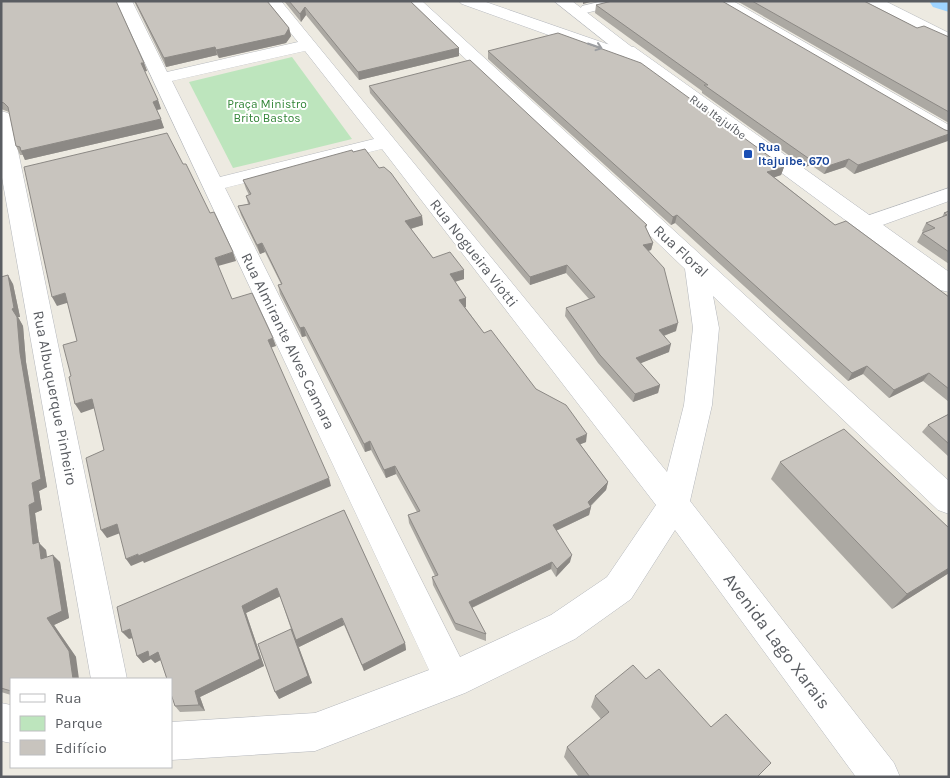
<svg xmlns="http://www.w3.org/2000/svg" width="950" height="778" font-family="Karla,sans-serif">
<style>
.green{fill:#bde5bd}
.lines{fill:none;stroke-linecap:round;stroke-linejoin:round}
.river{fill:#9fd4ff;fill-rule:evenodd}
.pedestrian-casing{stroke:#b4b7bc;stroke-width:1}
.minor-casing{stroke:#b4b7bc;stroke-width:1}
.tertiary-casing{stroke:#b4b7bc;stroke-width:1}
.secondary-casing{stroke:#b5b8be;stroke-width:1}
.pedestrian{fill:#fff;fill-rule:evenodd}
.minor{fill:#fff;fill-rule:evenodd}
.tertiary{fill:#fff;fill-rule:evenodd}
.secondary{fill:#fff;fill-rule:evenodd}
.wall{fill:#aca9a3}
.shaded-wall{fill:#8c8985}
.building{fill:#c8c4be;stroke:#8c8985}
.oneway{stroke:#9c9ea1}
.transit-dot{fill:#1a4fb4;stroke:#fff;stroke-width:2}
.labels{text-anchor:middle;stroke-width:4;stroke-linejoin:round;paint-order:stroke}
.far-park-label{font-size:12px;fill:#348639;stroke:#fff}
.far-street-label{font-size:12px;fill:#5a5d62;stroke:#fff}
.far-transit-label{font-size:12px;font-weight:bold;fill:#164399;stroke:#fff;text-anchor:start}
.street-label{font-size:15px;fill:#5a5d62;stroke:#fff}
.near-street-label{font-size:18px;fill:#5a5d62;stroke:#fff}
</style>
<rect width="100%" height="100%" fill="#edeae1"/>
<path class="green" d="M292,57l60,82 -119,29 -44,-86z"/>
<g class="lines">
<path class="river" d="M929,1h20v11l-16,-5z"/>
<g class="pedestrian-casing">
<path id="pedestrian" d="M603,1h21l-2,3 -36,9 -6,-4 2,-3z"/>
</g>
<g class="minor-casing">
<g id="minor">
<path d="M116,1h16l35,71 131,-30 -33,-41h16l386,471 17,-67 9,-77 -8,-59 -280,-268h17l527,480v33l-11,-4 -225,-214 6,32 -7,77 -22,96 204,262 6,14h-44l-181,-247 -44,69 -56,40 -110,54 -150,58 -144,9v-38l144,-9 114,-43zM305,51l69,88 -154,38 -48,-96zM382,149l274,356 -49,72 -56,38 -91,42 -235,-469z"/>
<path d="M713,1h20l216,124v14l-7,-2 -226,-133z"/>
<path d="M865,1h20l64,32v12l-81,-41z"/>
<path d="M1,111l7,2 3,4 116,562h-36l-90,-507z"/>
<path d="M949,188v13l-83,30 -8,-2 -3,-5 3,-5z"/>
<path d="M1,703l10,2v38l-10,-2z"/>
</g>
</g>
<g class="tertiary-casing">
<path id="tertiary" d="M554,1h18l65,50 -3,4h-12z"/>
</g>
<g class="secondary-casing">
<path id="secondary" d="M459,1h24l124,43 27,3 315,225v20l-9,-2 -317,-234 -24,-3 -137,-49z"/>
</g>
<use href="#pedestrian" class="pedestrian"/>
<use href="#minor" class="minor"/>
<use href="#tertiary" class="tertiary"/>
<use href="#secondary" class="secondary"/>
</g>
<g class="wall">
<path d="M1,1l143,62 3,8h-3l14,29 3,9 -4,1 7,18 -139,32 -2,-5h-3l-4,-9 -7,-34 -8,-3z"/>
<path d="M134,1h133l22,27 2,8 -5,7 -67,15 -2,-3 -51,12z"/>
<path d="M284,1h126l49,47v8l-100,24 -53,-65 -5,7z"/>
<path d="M737,1h127l53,27 32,9v86z"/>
<path d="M596,5l353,126v9l-95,34 -9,-7 -21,7 -13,-9 -6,2 -103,-74v-2l-107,-78z"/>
<path d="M488,51l296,116 -3,8 -7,2 61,48 114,72v105l-26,-21 -34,17 -26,-24 -15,7 -173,-158 -4,2 -183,-166z"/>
<path d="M369,86l278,139 -1,3 7,15 -2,7 -3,1 28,80 -12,5 5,16 -29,11 20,22 -2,8 -25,9 -35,-39 -33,-47 1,-8 23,-9 -23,-26 -36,12 -160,-192z"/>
<path d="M353,152l26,16 43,48 1,9 -12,4 22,29 31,21 -9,3 11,16v9h-1l19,26 52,56 50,53 -6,2 28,38 -2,8 -15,16v1l-2,8 -33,16 14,31 -14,15 -5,-8 -79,39 14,26v7l-30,-11 -23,-45 -1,-8 3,-1 -26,-53 -1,-8 9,-3 -21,-38 -10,4 -15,-28 -6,2 -59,-116 -4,1 -22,-43 -2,-9 3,-1 -16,-32 -5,2 -19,-39 -3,-9 10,-2 -2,-8 3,-1 -3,-6 -3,-9z"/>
<path d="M949,211v53l-32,-22 5,-9h2l-2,-2 4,-8 16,-6 2,-4z"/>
<path d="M1,277l12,7 7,33h-2l5,9 3,36 21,125 -8,4 3,19 -7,3 4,30 7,7 1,7 13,5 9,56 -15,7 22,32 -65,22v16l-10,-3z"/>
<path d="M949,414v43l-27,-25 6,-7z"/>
<path d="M780,462l169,111 -57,36 -121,-130z"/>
<path d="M344,510l61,133 1,7 -42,21 -20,-46 -45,22 -1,-2 14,38 -33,16 12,-70 -11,-33 -34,17 18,53 -64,31 5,14 -25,1 -5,-6 -14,-46 -6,3 -4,-4 -8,4 -6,-7 -4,-18 -4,1z"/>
<path d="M646,679l65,48 46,50h-178l-15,-20 3,-10 34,-28 -10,-12 4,-11z"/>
</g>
<g class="shaded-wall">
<path d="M583,1h11l-11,3z"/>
<path d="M305,7l1,8 -5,7 -1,-8z"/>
<path d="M289,28l2,8 -5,7 -67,15 -3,-8z"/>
<path d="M215,47l2,8 -51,12 -2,-9z"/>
<path d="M459,48v8l-100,24 -1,-8z"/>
<path d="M141,63h3l3,8 -4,1z"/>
<path d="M158,100l3,9 -5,1 -3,-8z"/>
<path d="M161,119l3,9 -139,32 -4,-9z"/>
<path d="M949,134l-1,7 -94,33 4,-9z"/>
<path d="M814,156l-3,9 -6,2 3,-9z"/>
<path d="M849,159l-4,8 -21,7 4,-8z"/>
<path d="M784,167l-3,8 -17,6 3,-9z"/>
<path d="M677,215l-2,8 -4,2 2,-8z"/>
<path d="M422,216l1,9 -17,5 -1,-9z"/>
<path d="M262,243l3,9 -5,2 -3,-9z"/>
<path d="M653,243l-2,7 -10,3 2,-8z"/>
<path d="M233,252l3,9 -18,5 -3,-8z"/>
<path d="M567,265l-1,8 -36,12v-8z"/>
<path d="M464,270v9l-14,4v-9z"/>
<path d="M8,275l5,9 7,33h-2l5,9 3,36 21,125 -8,4 3,19 -7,3 4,30 7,7 2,16 -7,-7 -8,-15 -4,-39 3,-22z"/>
<path d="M65,293l5,9 -13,4 -5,-9z"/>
<path d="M466,298v9l-6,2 -1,-9z"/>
<path d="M678,323l-2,8 -19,7 2,-8z"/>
<path d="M304,327l2,9 -4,1 -2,-9z"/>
<path d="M273,338l3,8 -6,2 -2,-8z"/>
<path d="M671,344l-2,8 -35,14 2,-8z"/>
<path d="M867,366l-4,8 -15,7 4,-8z"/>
<path d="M929,373l-6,8 -34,17 5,-8z"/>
<path d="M660,385l-2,8 -25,9 2,-8z"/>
<path d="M92,399l6,8 -17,6 -6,-9z"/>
<path d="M587,434l-1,8 -12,5 2,-8z"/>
<path d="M370,441l1,9 -6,2 -1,-8z"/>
<path d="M395,466l1,8 -10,4 -2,-8z"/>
<path d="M329,478l2,8 -187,77 -1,-2 -12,5 -5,-7z"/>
<path d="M608,482l-2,8 -18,18 3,-1 -2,8 -38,18 2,-8 35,-23z"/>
<path d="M117,524l6,8 -16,6 -6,-8z"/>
<path d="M53,555l7,7 9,56 -15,7 22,32 3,22h-6l-26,-61z"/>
<path d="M572,555l-2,7 -14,15 1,-8z"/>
<path d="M552,562l-1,7 -82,40v-7z"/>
<path d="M949,568v5l-57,36 15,-15z"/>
<path d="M277,588l4,8 -35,17 18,53 -64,31 5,14 -6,-6 -4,-14 47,-85z"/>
<path d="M342,618l2,7 -45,22 -1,-2 14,38 -33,16 -4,-7 16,-63z"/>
<path d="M130,629l7,7 -8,3 -7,-7z"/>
<path d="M405,643l1,7 -42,21 -2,-6z"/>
<path d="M148,651l10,1 6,6 -9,5 -4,-4 -8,4 -6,-7z"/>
</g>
<g class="building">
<path d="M1,1h115l28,62h-3l17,37 -5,2 8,17 -140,32 -1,-4 -4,-1 -8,-39 -4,-4 -3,-1z"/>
<path d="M135,1h132l22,27 -4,7 -69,15 -1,-3 -51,11z"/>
<path d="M289,1h121l49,47 -101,24 -53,-65 -5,7z"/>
<path d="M612,1h110l223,129 4,1v3l-91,31 -9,-6 -21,7 -14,-10 -6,2 -104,-73h4l-112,-80z"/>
<path d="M752,1h112l53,27 7,-2 25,11v75z"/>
<path d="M558,33l83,30 143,104 -17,5 68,53 11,-4 103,76v92l-20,-16 -35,17 -27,-24 -15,7 -175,-158 -4,2 -185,-166z"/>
<path d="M470,60l177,165 -2,1 8,17 -10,2 21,23 14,55 -19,7 12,14 -35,14 24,27 -25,9 -35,-39 -34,-47 29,-11 -28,-32 -37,12 -161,-191z"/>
<path d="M167,133l16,31h3l24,49 4,-1 19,40 -18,6 17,41 20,-6 21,45 -5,2 61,138 -191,78v-2l-12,5 -9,-35 -16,6 -15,-72 18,-8 -12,-51 -17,5 -6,-27 2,-1 -8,-31 14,-4 -12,-48 -13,4 -28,-130z"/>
<path d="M365,149l14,19 5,-1 7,6 31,43 -17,5 28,37 17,-6 14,18 -14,4 16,24 -7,2 25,33 7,-3 45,59 30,16 21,29 -11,5 32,43 -20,20 3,5 -38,18 19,30 -15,14 -5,-7 -83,40 17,32 -31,-11 -23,-46 6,-2 -30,-60 12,-4 -25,-45 -11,4 -14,-29 -6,3 -60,-117 -4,1 -22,-43 4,-1 -20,-41 -5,2 -19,-39 12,-2 -4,-8 5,-2 -8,-14 109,-30 1,2z"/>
<path d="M949,211v41l-27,-19 13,-5 -9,-5 21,-8 -3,-2z"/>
<path d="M8,275l6,33 -2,1 5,8 3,36 21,126 -9,4 3,19 -6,3 4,39 6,-2 2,17 12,-4 9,56 -15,7 22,33 4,28h-62v12l-10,-3v-411z"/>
<path d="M949,414v30l-21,-19z"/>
<path d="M844,429l105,99v40l-42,26 -127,-132z"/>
<path d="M344,510l61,133 -43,22 -20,-47 -46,22 -19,-52 -35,18 18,53 -65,32 4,14 -24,1 -4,-12v-15h-4l-9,-27 -9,5 -1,-6 -11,5 -7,-27 -8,3 -5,-25z"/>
<path d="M291,629l17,47 -33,16 -17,-48z"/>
<path d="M633,665l13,14 13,-10 52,58 15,-13 45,49 -14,14h-167l-23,-30 42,-35 -14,-16z"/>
</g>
<defs><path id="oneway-shaft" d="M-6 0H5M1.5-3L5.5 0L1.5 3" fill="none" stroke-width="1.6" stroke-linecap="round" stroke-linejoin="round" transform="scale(1.25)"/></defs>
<use class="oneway" href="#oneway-shaft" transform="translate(595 46) rotate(19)"/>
<rect class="transit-dot" x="743" y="149" width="10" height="10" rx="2.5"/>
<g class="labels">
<g class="far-park-label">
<text x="267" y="108">Praça Ministro<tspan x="267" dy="14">Brito Bastos</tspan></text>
</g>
<g class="far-street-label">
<text transform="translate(718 117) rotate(36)" y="4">Rua Itajuíbe</text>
</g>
<g class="far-transit-label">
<text x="758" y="151">Rua<tspan x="758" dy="14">Itajuibe, 670</tspan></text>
</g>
<g class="street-label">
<text transform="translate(681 251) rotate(43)" y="5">Rua Floral</text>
<text transform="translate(474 253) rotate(52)" y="5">Rua Nogueira Viotti</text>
<text transform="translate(288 341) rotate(64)" y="5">Rua Almirante Alves Camara</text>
<text transform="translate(55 398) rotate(79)" y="5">Rua Albuquerque Pinheiro</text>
</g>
<g class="near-street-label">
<text transform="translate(777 641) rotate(53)" y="6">Avenida Lago Xarais</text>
</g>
</g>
<rect width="950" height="778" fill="none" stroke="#5a5d62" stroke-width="5"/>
<rect x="10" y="678" width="162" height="90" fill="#ffffff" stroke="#bdbec0"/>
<rect x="20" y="694" width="25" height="8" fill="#ffffff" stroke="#bdbec0"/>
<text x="55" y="703" font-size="15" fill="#5a5d62">Rua</text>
<rect x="20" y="716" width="25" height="15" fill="#bde5bd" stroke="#bdbec0"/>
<text x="55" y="728" font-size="15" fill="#5a5d62">Parque</text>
<rect x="20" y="740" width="25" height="15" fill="#c8c4be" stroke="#bdbec0"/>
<text x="55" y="753" font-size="15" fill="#5a5d62">Edifício</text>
</svg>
